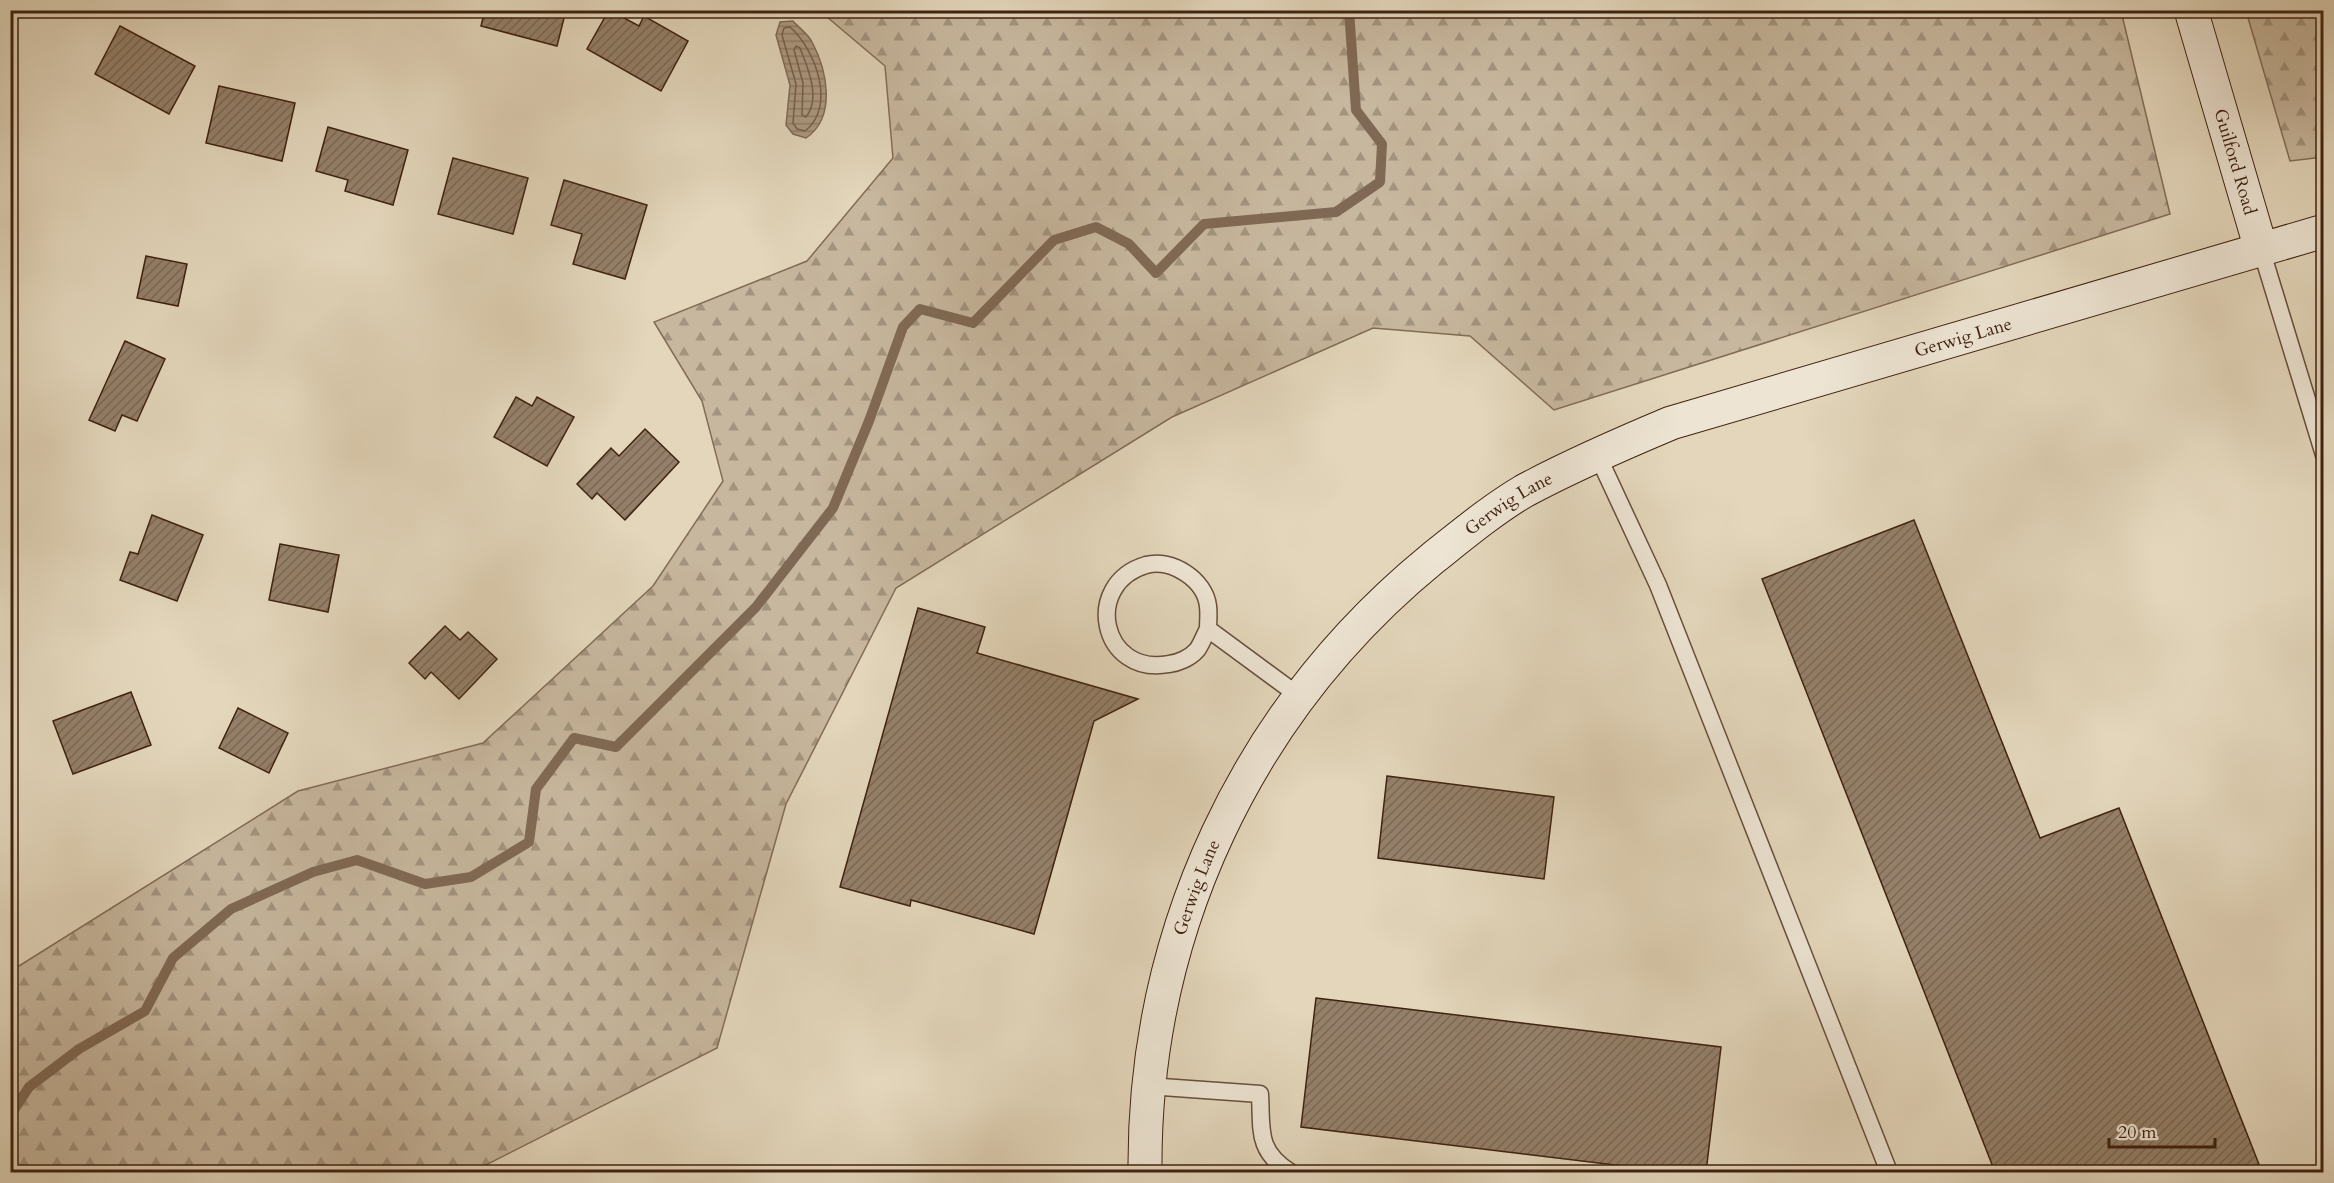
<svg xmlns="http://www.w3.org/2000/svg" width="2334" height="1183" font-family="Cardo,serif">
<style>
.forest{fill:url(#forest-firs);stroke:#836c57;stroke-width:1.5}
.water{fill:url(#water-rules);stroke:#806954;stroke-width:1.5}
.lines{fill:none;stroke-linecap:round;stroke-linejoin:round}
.shore{stroke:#755e48;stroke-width:1.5}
.stream{stroke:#806954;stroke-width:10}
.building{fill:url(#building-hatch);stroke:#3f2210;stroke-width:1.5}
.lane-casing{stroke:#684f3b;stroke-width:19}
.secondary-casing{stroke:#3f2210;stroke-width:35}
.lane{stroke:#ede4d3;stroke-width:16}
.secondary{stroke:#ede4d3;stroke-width:33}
.labels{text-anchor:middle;stroke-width:6;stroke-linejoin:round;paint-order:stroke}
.street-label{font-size:18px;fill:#3f2210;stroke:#ede4d3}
</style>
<defs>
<pattern id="forest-firs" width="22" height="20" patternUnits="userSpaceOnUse" patternTransform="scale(1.5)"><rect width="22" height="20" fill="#c7b79e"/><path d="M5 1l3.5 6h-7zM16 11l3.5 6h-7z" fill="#a3947f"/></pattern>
<pattern id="water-rules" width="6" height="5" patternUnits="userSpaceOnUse" patternTransform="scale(1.5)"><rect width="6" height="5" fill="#ab9981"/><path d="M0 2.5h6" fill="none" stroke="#8d7c68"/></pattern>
<pattern id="building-hatch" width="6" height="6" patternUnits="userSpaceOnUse" patternTransform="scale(1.5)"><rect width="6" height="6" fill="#948069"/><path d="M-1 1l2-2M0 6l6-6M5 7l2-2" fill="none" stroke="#7a6855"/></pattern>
</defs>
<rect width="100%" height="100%" fill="#e3d6bb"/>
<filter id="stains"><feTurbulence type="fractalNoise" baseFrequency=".00333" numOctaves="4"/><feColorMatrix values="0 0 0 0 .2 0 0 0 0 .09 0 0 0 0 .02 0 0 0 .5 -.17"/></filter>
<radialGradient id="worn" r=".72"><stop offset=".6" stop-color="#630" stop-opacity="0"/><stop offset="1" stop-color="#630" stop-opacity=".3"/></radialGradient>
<g class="forest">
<path d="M820,11h1301l49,203 -616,196 -84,-74 -97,-8 -201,89 -276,171 -110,216 -69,244 -245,124h-461v-201l287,-180 185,-48 170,-157 70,-105 -21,-80 -48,-79 153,-61 86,-103 -8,-92z"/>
<path d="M2246,11h77v146l-33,4z"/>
</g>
<path class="water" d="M793,21c6,7 15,13 19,21 15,28 25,75 -6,96l-13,-4 -7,-9 4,-40 -14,-50 4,-13z"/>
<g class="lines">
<g class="shore">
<path d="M790,27c25,22 47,79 15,104l-8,-2 -4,-6 3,-39 -14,-49 2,-7z"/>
<path d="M796,46l4,2c8,20 21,50 6,69l-4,-2 1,-32 -9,-33z"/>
</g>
<path class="stream" d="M10,1116l19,-29 50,-38 66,-38 28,-53 58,-49 82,-37 44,-12 68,24 46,-7 58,-35 7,-53 38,-51 42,9 140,-140 77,-99 36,-87 34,-94 17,-18 53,14 81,-83 42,-13 33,17 27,29 48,-49 132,-12 44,-30 2,-38 -26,-34 -7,-100"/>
</g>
<g class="building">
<path d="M485,10h81l-9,36 -76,-20z"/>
<path d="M609,10l30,16 5,-10 44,25 -27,50 -74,-42z"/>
<path d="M120,26l75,40 -26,48 -74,-40z"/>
<path d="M219,86l76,17 -13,58 -76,-18z"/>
<path d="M328,127l80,23 -15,55 -48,-14 3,-11 -32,-9z"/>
<path d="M453,158l75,20 -15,56 -75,-20z"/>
<path d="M564,180l83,25 -22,74 -52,-15 9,-30 -31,-9z"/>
<path d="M146,256l41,8 -9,42 -41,-8z"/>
<path d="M125,341l40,18 -28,62 -15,-6 -7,16 -26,-11z"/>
<path d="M516,397l16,9 5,-9 37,20 -27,49 -53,-29z"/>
<path d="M645,429l34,33 -54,58 -28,-27 -5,6 -15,-15 34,-36 8,8z"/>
<path d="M152,515l51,20 -26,66 -57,-21 10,-28 8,2z"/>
<path d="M1914,520l126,318 79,-30 143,364h-267l-233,-593z"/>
<path d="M280,544l59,11 -11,57 -59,-12z"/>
<path d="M918,608l67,19 -8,26 161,46 -44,22 -60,213 -123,-34 -1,6 -70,-19z"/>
<path d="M445,626l15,14 8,-8 29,27 -38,40 -28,-27 -6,7 -16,-16z"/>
<path d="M131,692l20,53 -78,29 -20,-53z"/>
<path d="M238,708l50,25 -19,40 -50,-25z"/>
<path d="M1387,776l167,21 -10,82 -166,-21z"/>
<path d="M1316,998l405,49 -15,125h-33l-372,-45z"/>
</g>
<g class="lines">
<g class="lane-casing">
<g id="lane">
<path d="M2261,249l63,206"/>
<path d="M1597,454l61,131 231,587"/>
<path d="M1208,629c0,-7 1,-15 0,-23 -3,-26 -36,-48 -62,-41 -64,19 -45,112 23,99 9,-1 21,-6 28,-14 4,-5 7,-14 11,-21l91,67"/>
<path d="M1148,1086l112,8c2,36 -4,56 30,78"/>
</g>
</g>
<g class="secondary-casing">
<g id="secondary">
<path id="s1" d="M2191,10l70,239"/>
<path id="s2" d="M1145,1172c-2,-240 102,-462 288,-614 29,-23 59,-48 91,-67 48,-26 97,-47 147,-68l653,-192"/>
</g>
</g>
<use href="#lane" class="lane"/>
<use href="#secondary" class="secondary"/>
</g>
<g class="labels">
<g class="street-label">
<text dy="6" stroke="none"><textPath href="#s1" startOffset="158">Guilford Road</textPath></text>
<text dy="6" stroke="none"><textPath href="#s2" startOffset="1281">Gerwig Lane</textPath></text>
<text dy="6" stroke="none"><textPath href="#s2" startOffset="795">Gerwig Lane</textPath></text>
<text dy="6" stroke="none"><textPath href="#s2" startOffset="291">Gerwig Lane</textPath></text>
</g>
</g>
<rect width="2334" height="1183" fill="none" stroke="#e3d6bb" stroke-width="36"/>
<rect x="12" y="12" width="2310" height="1159" fill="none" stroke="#3f2210" stroke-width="3"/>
<rect x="18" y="18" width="2298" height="1147" fill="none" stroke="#3f2210" stroke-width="1.5"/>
<path d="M2109 1138v9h106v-9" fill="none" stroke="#3f2210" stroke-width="3"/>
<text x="2118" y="1138" font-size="18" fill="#3f2210" stroke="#ede4d3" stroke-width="4.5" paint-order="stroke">20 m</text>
<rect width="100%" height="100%" filter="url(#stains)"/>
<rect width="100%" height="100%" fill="url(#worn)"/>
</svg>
